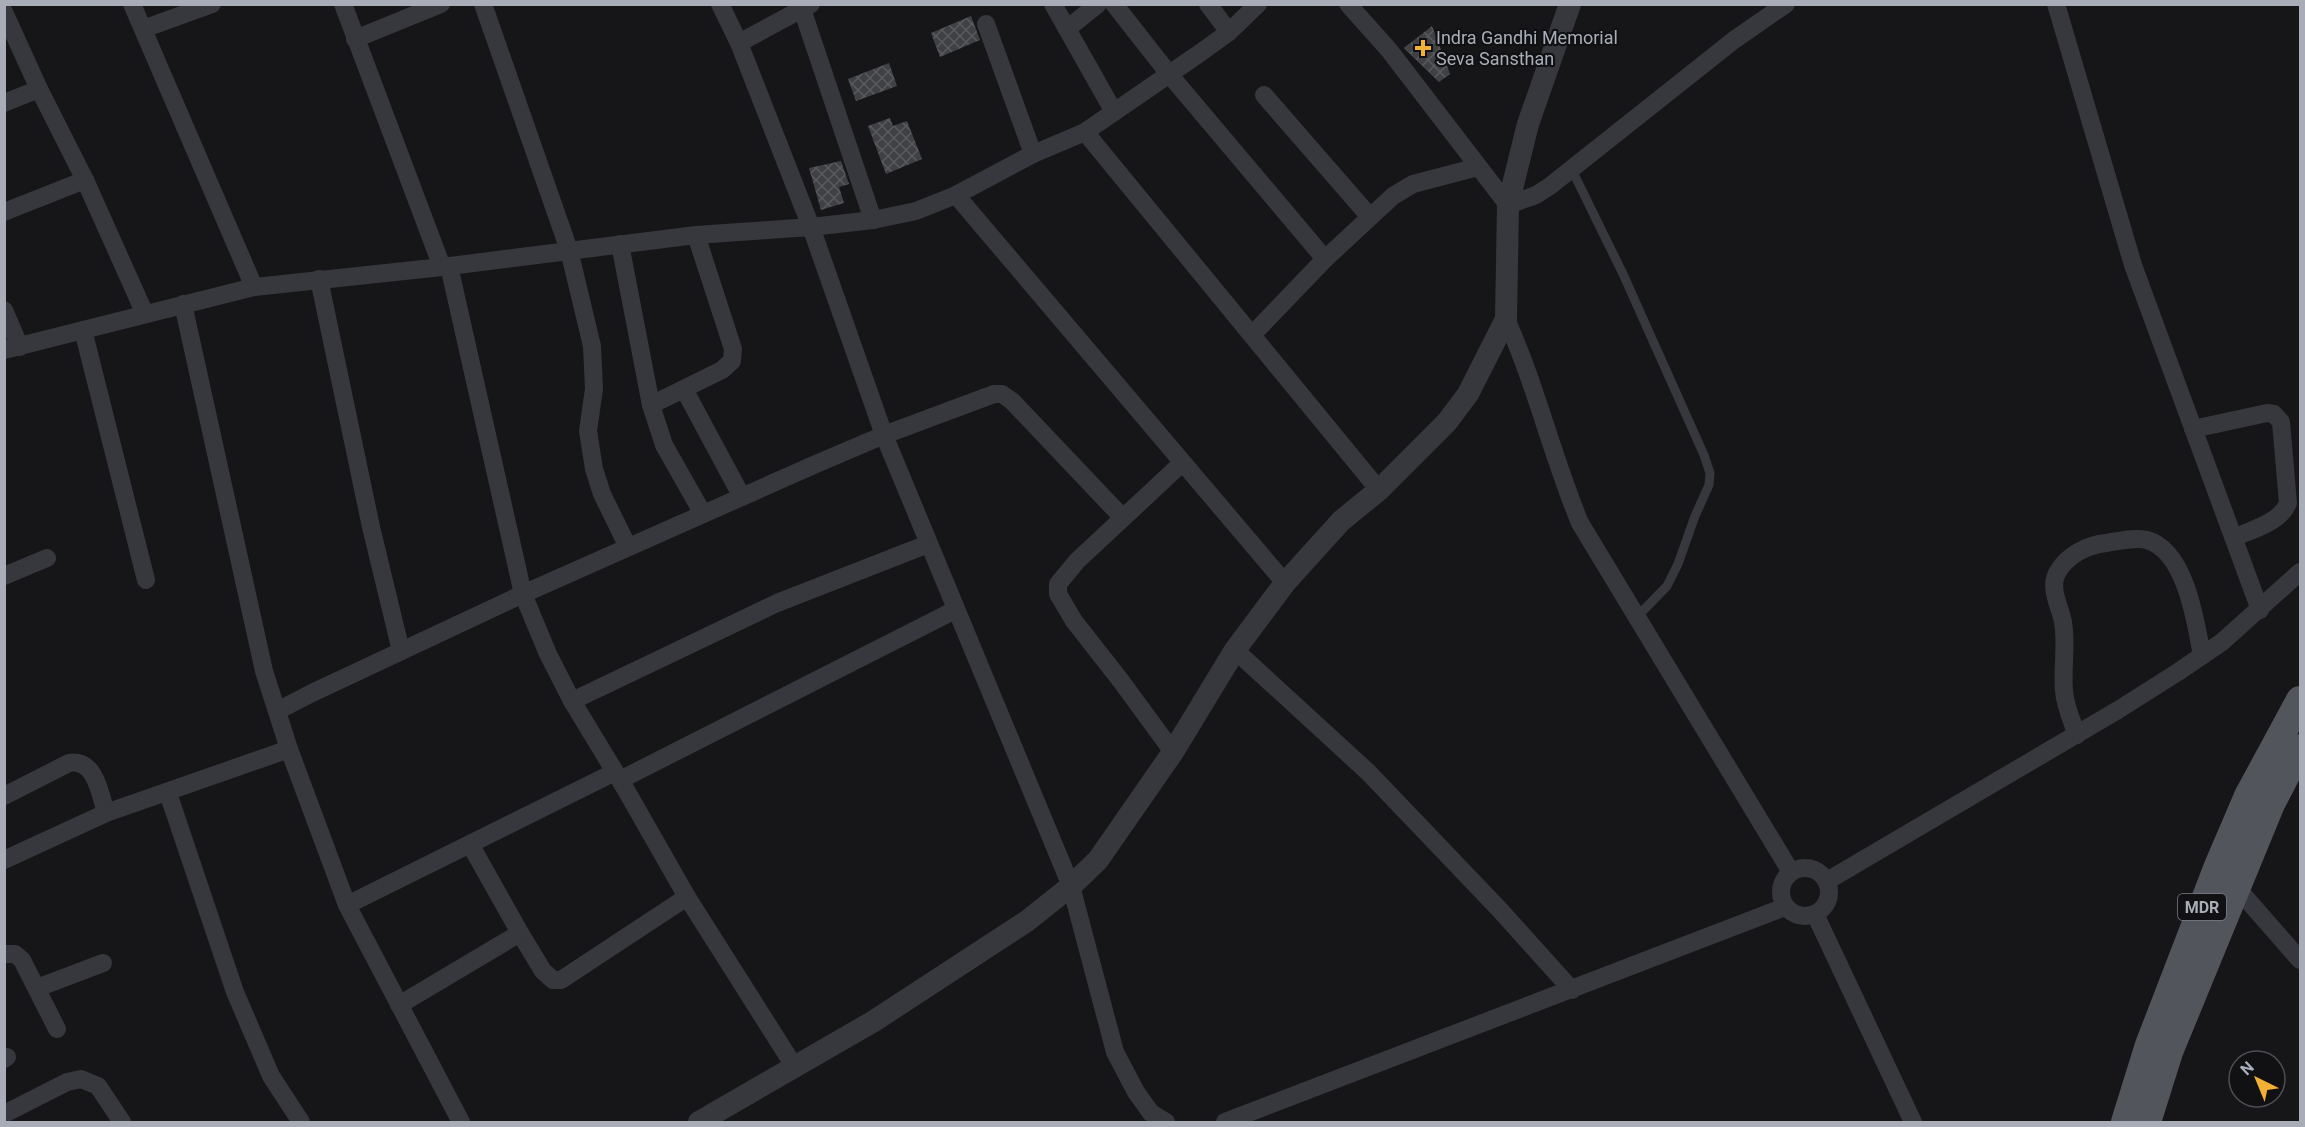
<svg xmlns="http://www.w3.org/2000/svg" width="2305" height="1127" font-family="Roboto,sans-serif">
<style>
.building{fill:url(#building-cross-hatch)}
.lines{fill:none;stroke-linecap:round;stroke-linejoin:round}
.service{stroke:#37383d;stroke-width:9}
.minor{stroke:#37383d;stroke-width:18}
.tertiary{stroke:#37383d;stroke-width:22}
.primary{stroke:#53555c;stroke-width:28}
.poi-dot{fill:#f2b134;stroke:#111113;stroke-width:2}
.labels{text-anchor:middle;stroke-width:4.5;stroke-linejoin:round;paint-order:stroke}
.shield{fill:#111113;stroke:#7b7e86;stroke-width:1.5}
.shield-label{font-size:16px;font-weight:bold;fill:#a8adb8}
.poi-label{font-size:18px;fill:#a8adb8;stroke:#111113;text-anchor:start}
</style>
<defs>
<pattern id="building-cross-hatch" width="8" height="8" patternUnits="userSpaceOnUse" patternTransform="scale(1.5)"><rect width="8" height="8" fill="#404145"/><path d="M0 0l8 8M0 8l8-8" fill="none" stroke="#595a5e"/></pattern>
</defs>
<rect width="100%" height="100%" fill="#161618"/>
<g class="building">
<path d="M971,16l9,24 -40,17 -9,-24z"/>
<path d="M1432,26l18,48 -11,8 -35,-34z"/>
<path d="M889,63l8,23 -41,15 -8,-22z"/>
<path d="M890,118l3,8 14,-5 15,38 -36,15 -18,-48z"/>
<path d="M841,161l8,23 -10,3 5,16 -23,7 -12,-42z"/>
</g>
<g class="lines">
<path class="service" d="M1572,170l51,104 81,181 6,18 -1,12 -14,31 -17,48 -11,22 -30,31"/>
<g class="minor">
<path d="M132,4l122,283"/>
<path d="M343,4l99,263"/>
<path d="M483,4l86,246 23,96 2,43 -6,42 6,38 8,25 26,53"/>
<path d="M720,4l19,39 72,184 73,208 187,451 44,166 21,40 15,21 15,9"/>
<path d="M1053,4l61,108"/>
<path d="M1114,4l55,70 156,185"/>
<path d="M1208,4l21,28"/>
<path d="M1348,4l41,46 119,155 28,-10 14,-9 184,-146 52,-36"/>
<path d="M2056,4l77,261 127,345"/>
<path d="M802,9l71,211"/>
<path d="M4,12l35,77 46,91 60,134"/>
<path d="M986,24l47,130"/>
<path d="M143,29l69,-25"/>
<path d="M1067,29l31,-25"/>
<path d="M355,39l86,-35"/>
<path d="M739,43l72,-39"/>
<path d="M1264,95l106,122"/>
<path d="M4,103l35,-14"/>
<path d="M1085,132l294,358"/>
<path d="M956,195l329,388"/>
<path d="M4,212l81,-32"/>
<path d="M620,244l31,161 13,40 39,69"/>
<path d="M449,266l74,328 25,60 24,47 54,89 61,107 107,169"/>
<path d="M319,279l52,248 30,124"/>
<path d="M183,304l81,367 25,78 58,156 114,217"/>
<path d="M4,310l16,37"/>
<path d="M1506,319c30,66 46,137 74,204l211,349"/>
<path d="M83,330l63,250"/>
<path d="M1252,335l73,-76 68,-63 20,-12 65,-17"/>
<path d="M4,350l250,-63 188,-20 254,-32 115,-8 62,-7 43,-9 40,-16 77,-41 52,-22 115,-79 29,-21 29,-28"/>
<path d="M684,389l58,108"/>
<path d="M651,405l71,-35 10,-9 1,-12 -37,-114"/>
<path d="M2193,429l74,-16 7,1 7,8 7,81c-8,20 -36,26 -54,35"/>
<path d="M4,576l43,-18"/>
<path d="M1235,650l133,122 131,137 73,81"/>
<path d="M572,701l205,-98 151,-59"/>
<path d="M277,711l35,-18 211,-99 293,-130 68,-29 110,-41h8l10,7 111,117"/>
<path d="M2077,735c-5,-14 -12,-29 -13,-44 -2,-23 3,-47 -1,-69 -3,-16 -14,-33 -6,-49 10,-18 30,-28 49,-30 13,-2 29,-6 41,-3 39,11 49,83 55,116"/>
<path d="M1173,752l-52,-71 -47,-60 -16,-27v-10l19,-23 105,-98"/>
<path d="M620,780l335,-170"/>
<path d="M168,793l67,199 36,84 30,46"/>
<path d="M4,796l65,-33c26,-5 31,30 37,50"/>
<path d="M470,844l50,89 23,38 10,9h8l126,-83"/>
<path d="M4,860l102,-47 183,-64"/>
<circle cx="1805" cy="892" r="24"/>
<path d="M1827,881l291,-171 60,-38 44,-30 78,-70"/>
<path d="M2237,888l63,72"/>
<path d="M347,905l268,-133"/>
<path d="M1815,914l98,208"/>
<path d="M4,954h11l7,6 35,69"/>
<path d="M37,988l66,-25"/>
<path d="M399,1005l121,-72"/>
<path d="M4,1059l3,-2"/>
<path d="M4,1114l63,-32 14,-3 17,7 24,36"/>
<path d="M1225,1122l560,-215"/>
</g>
<path class="tertiary" d="M699,1122l175,-101 153,-100 44,-35 27,-26 75,-108 62,-102 50,-67 56,-62 38,-31 68,-68 21,-28 38,-75 2,-114 20,-81 42,-120"/>
<g class="primary">
<path d="M2125,1122l24,-77 69,-179 30,-70 52,-96"/>
<path d="M2147,1122l22,-70 102,-248 29,-56"/>
</g>
</g>
<path class="poi-dot" d="M1420 39h6v6h6v6h-6v6h-6v-6h-6v-6h6z"/>
<g class="labels">
<rect class="shield" x="2178" y="894" width="48" height="26" rx="4.5"/>
<g class="shield-label">
<text x="2202" y="913">MDR</text>
</g>
<g class="poi-label">
<text x="1436" y="44">Indra Gandhi Memorial<tspan x="1436" dy="21">Seva Sansthan</tspan></text>
</g>
</g>
<rect width="2305" height="1127" fill="none" stroke="#a8adb8" stroke-width="12"/>
<g transform="translate(2257 1079) rotate(317)"><circle r="28" fill="#111113" stroke="#4d4f55" stroke-width="1.5"/>
<path d="M0-4.5L10 22L0 15L-10 22Z" fill="#f2b134"/>
<text y="-9" font-size="16" font-weight="bold" text-anchor="middle" fill="#a8adb8">N</text>
</g>
</svg>
